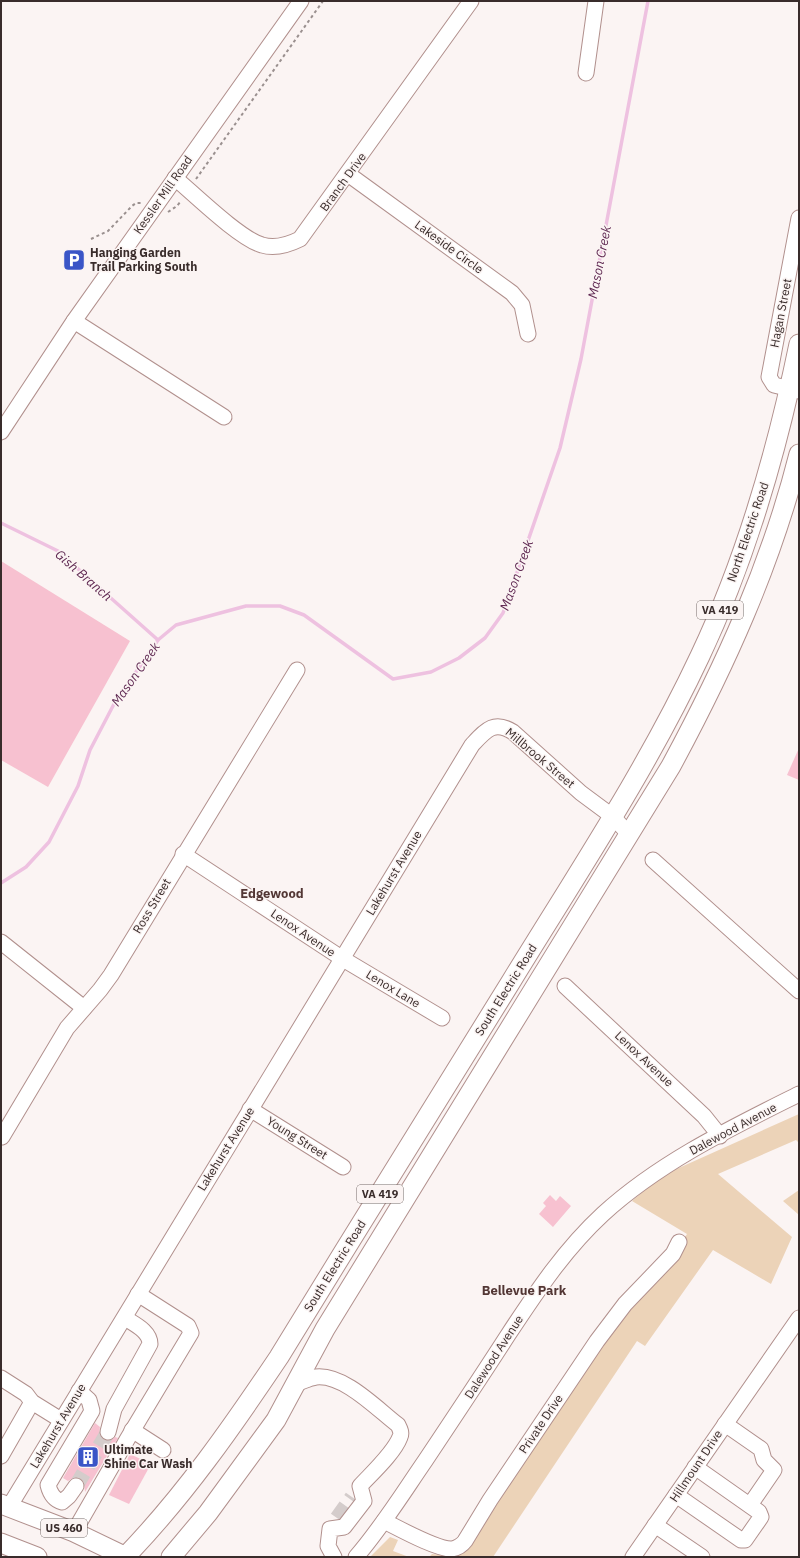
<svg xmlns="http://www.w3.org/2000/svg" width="800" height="1558" font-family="'IBM Plex Sans',sans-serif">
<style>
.green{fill:#ecd3b8}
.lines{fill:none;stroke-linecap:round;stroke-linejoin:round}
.stream{stroke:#eec1e0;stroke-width:3.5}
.building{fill:#f7c1d0}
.minor-tunnel{stroke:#d4cccb;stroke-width:15;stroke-dasharray:15 8;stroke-linecap:butt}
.minor-casing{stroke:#b1908d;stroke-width:17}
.major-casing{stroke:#b1908d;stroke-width:21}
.path{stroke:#9a908f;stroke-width:2;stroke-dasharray:3 3;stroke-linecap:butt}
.minor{stroke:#fff;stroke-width:15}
.major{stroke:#fff;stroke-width:19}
.labels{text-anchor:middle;stroke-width:3;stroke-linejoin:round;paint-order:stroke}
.shield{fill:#fbf4f3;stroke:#736867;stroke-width:1}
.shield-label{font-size:11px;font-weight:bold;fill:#392c2b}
.street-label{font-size:12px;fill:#392c2b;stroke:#fbf4f3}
.poi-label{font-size:12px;font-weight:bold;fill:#392c2b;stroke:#fbf4f3;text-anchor:start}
.water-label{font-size:13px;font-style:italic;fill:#602a53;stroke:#fbf4f3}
.neighbourhood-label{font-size:13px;font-weight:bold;fill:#523634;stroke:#fbf4f3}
</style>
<rect width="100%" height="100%" fill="#fbf4f3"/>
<g class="green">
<path d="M799,1114v29l-3,-3 -78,34 74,63 -21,47 -58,-34 -68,96 -8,-5 -144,216h-64l3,-3 21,2 126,-179 51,-71 34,-38 23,-34 -55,-33 29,-25z"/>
<path d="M799,1190v25l-16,-14z"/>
<path d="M390,1537l8,3 -5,11 16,6h-39z"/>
</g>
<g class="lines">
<g class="stream">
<path d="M1,523l57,28 100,89"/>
<path d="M1,883l25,-16 23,-25 29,-56 12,-36 24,-46 44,-64 18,-15 70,-19h34l24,9 89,64 38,-7 28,-14 26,-20 18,-25 57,-165 21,-89 67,-358"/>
</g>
</g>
<g class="building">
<path d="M1,561l129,80 -82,146 -47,-27z"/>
<path d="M799,748v32l-12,-5z"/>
<path d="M550,1195l6,6 4,-5 11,10 -18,21 -14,-13 7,-8 -3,-3z"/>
<path d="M95,1423l5,4 -1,7 3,5 8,2 5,-4 3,1 -33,54 -1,-9 -3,-5h-8l-5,3 -5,-3z"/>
<path d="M130,1454l21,10 -22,40 -20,-9z"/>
</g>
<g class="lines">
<g class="minor-tunnel">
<path d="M76,1486l32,-54"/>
<path d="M337,1518l15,-21"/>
</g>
<g class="minor-casing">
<g id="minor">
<path d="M586,73l10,-72"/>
<path d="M348,174l164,119 10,12 6,29"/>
<path d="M175,178c19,16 65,61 87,67 13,4 26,0 38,-6l171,-238"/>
<path d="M799,218l-30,159 5,8 25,6"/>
<path d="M74,321l150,96"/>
<path d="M1,432l73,-111 227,-320"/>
<path d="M183,854l160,105 99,59"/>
<path d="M653,860l146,131"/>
<path d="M1,942l83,66"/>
<path d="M565,986l139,130 16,20"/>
<path d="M250,1109l93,58"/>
<path d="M2,1137l65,-109 33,-38 11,-15 186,-305"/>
<path d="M1,1378l25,16 6,8 29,18"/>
<path d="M295,1384c7,-2 14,-6 21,-7 28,-3 61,32 82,48 2,4 4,8 2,12 -6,16 -28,36 -40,49l4,15 -20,26 -14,2 -2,17 6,11"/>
<path d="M725,1424l36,25 3,11 10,10 -24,35"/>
<path d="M132,1430l31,20"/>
<path d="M108,1432l6,-23 36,-65c0,-13 -16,-20 -25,-26"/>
<path d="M1,1456l31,-54"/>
<path d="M76,1486l-7,10 -7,6c-8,-2 -12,-9 -14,-17l44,-74 -3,-11 -10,-9"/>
<path d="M676,1495l65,45h4l16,-23 -2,-5 -64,-45"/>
<path d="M9,1507l463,-762c14,-15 22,-25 41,-13l68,61 31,23 17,18"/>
<path d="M384,1521c14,7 54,29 68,28 5,-1 10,-4 13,-8l25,-41 107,-159 28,-37 48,-50 6,-12"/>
<path d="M655,1525l47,32"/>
<path d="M74,1532l54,-94 63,-105 -3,-7 -50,-32"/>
<path d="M356,1557c26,-30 47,-64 69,-96 28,-42 56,-84 83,-126 29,-44 57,-86 95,-121 57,-52 128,-86 196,-120"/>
<path d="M633,1557l166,-239"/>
</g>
</g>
<g class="major-casing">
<g id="major">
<path d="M1,1504l73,28 52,25"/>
<path d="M1,1543l36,14"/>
<path d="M125,1557c59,-61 107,-130 154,-200 77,-126 155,-251 233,-377 65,-106 135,-211 188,-324 47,-99 77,-205 99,-312"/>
<path d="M171,1557l37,-44 68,-93 49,-91 346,-563c54,-100 100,-201 128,-312"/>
</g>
</g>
<g class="path">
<path d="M196,179l127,-178"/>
<path d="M168,212l9,-6 4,-5"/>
<path d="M91,239l17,-8 24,-25 4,-3h6"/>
</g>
<use href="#minor" class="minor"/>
<use href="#major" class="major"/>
</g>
<defs>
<g id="parking-square" transform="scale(1.15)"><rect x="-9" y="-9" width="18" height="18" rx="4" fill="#3a55c7" stroke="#fbf4f3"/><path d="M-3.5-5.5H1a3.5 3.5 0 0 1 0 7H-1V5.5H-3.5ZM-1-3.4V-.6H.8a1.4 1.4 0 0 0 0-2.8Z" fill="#fff"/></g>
<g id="building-square" transform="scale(1.15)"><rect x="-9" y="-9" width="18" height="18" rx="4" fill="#3a55c7" stroke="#fbf4f3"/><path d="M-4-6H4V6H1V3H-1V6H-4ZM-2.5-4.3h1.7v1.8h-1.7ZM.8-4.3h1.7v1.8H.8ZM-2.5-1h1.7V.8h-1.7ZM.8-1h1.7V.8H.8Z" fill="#fff"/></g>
</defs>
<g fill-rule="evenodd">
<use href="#parking-square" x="74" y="260"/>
<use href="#building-square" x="88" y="1457"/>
</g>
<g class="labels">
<g class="shield">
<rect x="697" y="601" width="46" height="18" rx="3"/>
<rect x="357" y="1185" width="46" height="18" rx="3"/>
<rect x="41" y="1519" width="46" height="18" rx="3"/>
</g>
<g class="shield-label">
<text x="720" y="614">VA 419</text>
<text x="380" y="1198">VA 419</text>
<text x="64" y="1532">US 460</text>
</g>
<g class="street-label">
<text transform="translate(343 182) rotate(-54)" y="4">Branch Drive</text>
<text transform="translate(163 195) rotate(-55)" y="4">Kessler Mill Road</text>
<text transform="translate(449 247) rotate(36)" y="4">Lakeside Circle</text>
<text transform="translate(781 313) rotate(-79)" y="4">Hagan Street</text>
<text transform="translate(748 532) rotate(-71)" y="4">North Electric Road</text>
<text transform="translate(540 758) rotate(40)" y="4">Millbrook Street</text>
<text transform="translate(394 873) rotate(-59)" y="4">Lakehurst Avenue</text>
<text transform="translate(152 906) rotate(-59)" y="4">Ross Street</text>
<text transform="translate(303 933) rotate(34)" y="4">Lenox Avenue</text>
<text transform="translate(393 989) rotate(31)" y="4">Lenox Lane</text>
<text transform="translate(506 990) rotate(-58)" y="4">South Electric Road</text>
<text transform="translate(644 1059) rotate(43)" y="4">Lenox Avenue</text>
<text transform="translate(733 1129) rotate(-28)" y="4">Dalewood Avenue</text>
<text transform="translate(297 1138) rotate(32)" y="4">Young Street</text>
<text transform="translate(226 1149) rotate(-58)" y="4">Lakehurst Avenue</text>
<text transform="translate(335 1266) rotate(-58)" y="4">South Electric Road</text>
<text transform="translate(494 1357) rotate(-57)" y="4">Dalewood Avenue</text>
<text transform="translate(541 1424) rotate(-56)" y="4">Private Drive</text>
<text transform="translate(58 1426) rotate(-59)" y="4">Lakehurst Avenue</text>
<text transform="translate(696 1466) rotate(-56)" y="4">Hillmount Drive</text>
</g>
<g class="poi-label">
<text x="90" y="257">Hanging Garden<tspan x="90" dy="14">Trail Parking South</tspan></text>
<text x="104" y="1454">Ultimate<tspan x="104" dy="14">Shine Car Wash</tspan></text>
</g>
<g class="water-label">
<text transform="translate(599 262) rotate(-79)" y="5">Mason Creek</text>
<text transform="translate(84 575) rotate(41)" y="5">Gish Branch</text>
<text transform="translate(516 575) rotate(-70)" y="5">Mason Creek</text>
<text transform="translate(135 674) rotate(-55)" y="5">Mason Creek</text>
</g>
<g class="neighbourhood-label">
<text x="272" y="898">Edgewood</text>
<text x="524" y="1295">Bellevue Park</text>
</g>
</g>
<rect width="800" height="1558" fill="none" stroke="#392c2b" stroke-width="4"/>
</svg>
